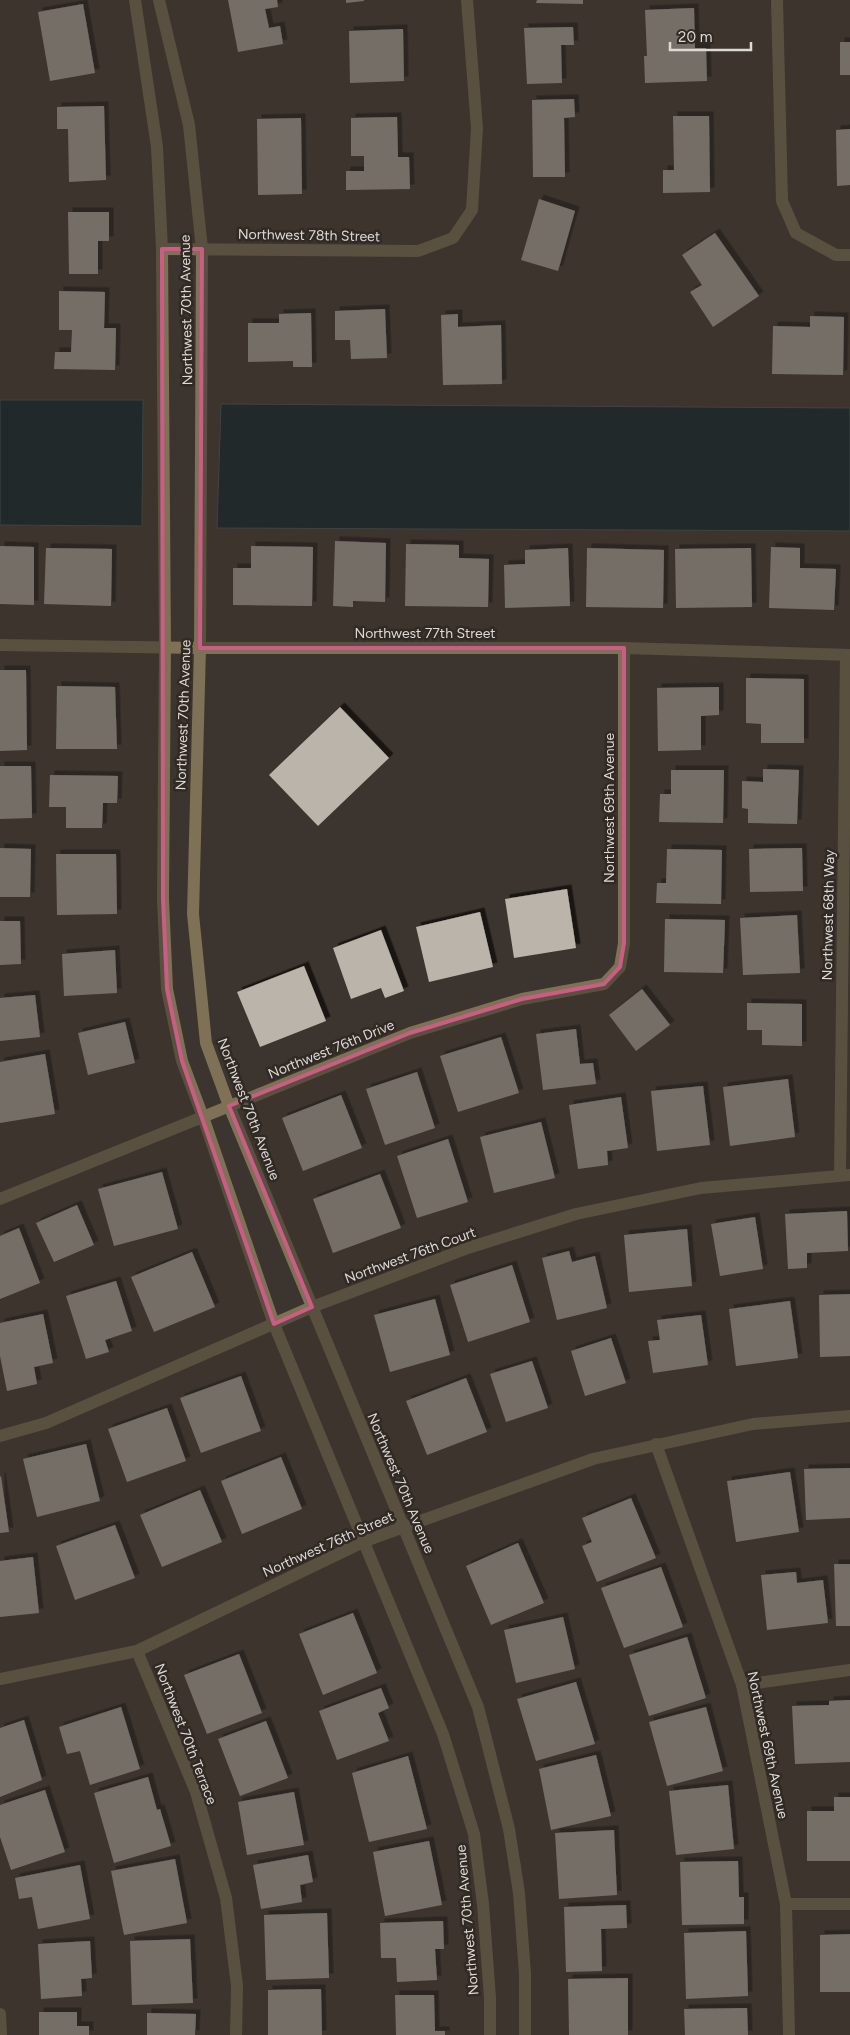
<svg xmlns="http://www.w3.org/2000/svg" width="850" height="2035" font-family="Figtree,sans-serif">
<style>
.water{fill:#011c26;stroke:#43555a}
.building{fill:#bbb4ab;filter:url(#shadow)}
.lines{fill:none;stroke-linecap:round;stroke-linejoin:round}
.minor{stroke:#7f7156;stroke-width:12}
.marked{fill:none;stroke:#cc5c86;stroke-width:4;stroke-linejoin:round}
.labels{text-anchor:middle;stroke-width:5;stroke-linejoin:round;paint-order:stroke}
.street-label{font-size:14px;fill:#ded9d5;stroke:#312a24}
</style>
<defs>
<filter id="shadow"><feDropShadow dx="4.5" dy="-4.5" stdDeviation="0" flood-color="#0009"/></filter>
</defs>
<rect width="100%" height="100%" fill="#3c342e"/>
<g class="water">
<path d="M0,400h143l-1,126 -142,-1z"/>
<path d="M221,404l629,4v123l-633,-3z"/>
</g>
<g class="building">
<path d="M228,0h49l1,7 -13,2 4,19 11,-2 3,18 -45,8z"/>
<path d="M346,0h18v1l-18,2z"/>
<path d="M537,0h46v4l-47,-1z"/>
<path d="M83,4l12,69 -45,8 -12,-69z"/>
<path d="M694,8l1,40h11l1,33 -62,2 -1,-27h3l-2,-46z"/>
<path d="M573,27l1,18h-13l1,38 -35,1 -3,-56z"/>
<path d="M403,29l1,52 -54,2 -1,-52z"/>
<rect x="840" y="42" width="10" height="33"/>
<path d="M574,99l1,18 -11,1 1,59h-32l-1,-77z"/>
<path d="M104,106l2,74 -37,2 -1,-53h-11v-22z"/>
<path d="M673,116h36l1,76 -47,1v-23h11z"/>
<path d="M397,117l1,40h11l1,32 -64,1v-19h18v-15h-13v-38z"/>
<path d="M301,118l1,76 -44,1 -1,-76z"/>
<path d="M850,129v56l-13,1 -1,-56z"/>
<path d="M539,199l36,12 -17,60 -37,-11z"/>
<path d="M68,212h41v29h-11v33h-29z"/>
<path d="M715,233l44,63 -46,31 -23,-35 12,-7 -20,-30z"/>
<path d="M59,291l46,1 -1,36h12l-1,42 -61,-1 1,-17h16l1,-22h-13z"/>
<path d="M385,309l2,49 -36,1 -1,-19h-15v-29z"/>
<path d="M311,313l1,54h-19v-6l-45,1v-39h31v-9z"/>
<path d="M458,314v13l43,-2 1,59 -59,1 -2,-70z"/>
<path d="M810,316l34,1 -1,58 -71,-1 1,-48 37,1z"/>
<path d="M335,541l51,2 -1,59 -32,-1v6l-20,-1z"/>
<path d="M406,544l53,1v13l30,1 -1,48 -83,-1z"/>
<path d="M0,546l34,1v58l-34,-1z"/>
<path d="M251,546l62,1 -1,59 -79,-1v-37h18z"/>
<path d="M771,547l29,1v20l36,1 -2,41 -65,-2z"/>
<path d="M46,548l66,1 -1,57 -67,-2z"/>
<path d="M568,548l2,58 -65,2 -1,-43 21,-1v-14z"/>
<path d="M587,548l77,2 -1,58 -77,-1z"/>
<path d="M751,548l1,59 -76,1 -1,-59z"/>
<path d="M0,670h26l1,80 -27,1z"/>
<path d="M746,678l58,1v64h-43v-19l-15,-1z"/>
<path d="M57,686l58,1 2,62h-61z"/>
<path d="M719,687v28l-18,1v34l-43,1 -1,-63z"/>
<path d="M340,707l49,51 -71,68 -49,-51z"/>
<path d="M0,766h31l1,52 -32,1z"/>
<path d="M763,769l36,1 -2,54 -49,-1v-14l-6,-1v-27l21,1z"/>
<path d="M671,770h53l-1,53 -64,-1 1,-28h11z"/>
<path d="M50,775l68,1 -1,27h-14l-1,25h-36v-21h-17z"/>
<path d="M0,848l31,1 -1,48h-30z"/>
<path d="M802,848l1,43 -53,1 -1,-43z"/>
<path d="M667,849l55,1 -1,54 -65,-1 1,-20h9z"/>
<path d="M56,854h60l1,60 -60,1z"/>
<path d="M567,889l9,59 -62,10 -9,-59z"/>
<path d="M480,912l13,55 -64,15 -13,-55z"/>
<path d="M797,915l3,58 -57,2 -3,-57z"/>
<path d="M665,919l60,1 -2,53 -59,-1z"/>
<path d="M0,921h20l1,43 -21,1z"/>
<path d="M381,930l23,61 -19,7 -4,-10 -30,11 -18,-51z"/>
<path d="M115,950l2,43 -53,3 -2,-42z"/>
<path d="M304,966l22,55 -66,26 -23,-55z"/>
<path d="M642,989l28,36 -34,26 -27,-36z"/>
<path d="M35,995l5,42 -40,4v-43z"/>
<path d="M747,1003l55,1v42l-40,-1v-15h-15z"/>
<path d="M125,1022l10,41 -47,12 -10,-42z"/>
<path d="M576,1029l4,35 13,-1 3,21 -53,6 -7,-56z"/>
<path d="M501,1037l18,56 -61,19 -18,-56z"/>
<path d="M45,1054l10,60 -55,9v-61z"/>
<path d="M417,1072l18,56 -50,17 -19,-56z"/>
<path d="M788,1079l7,58 -65,9 -7,-59z"/>
<path d="M703,1086l7,59 -53,6 -6,-60z"/>
<path d="M341,1095l21,53 -59,23 -21,-53z"/>
<path d="M621,1097l7,51 -21,3 1,14 -30,4 -9,-64z"/>
<path d="M541,1122l14,56 -61,15 -14,-56z"/>
<path d="M448,1139l20,63 -51,16 -20,-62z"/>
<path d="M162,1172l16,57 -64,17 -16,-57z"/>
<path d="M380,1174l21,54 -68,25 -20,-54z"/>
<path d="M77,1205l17,40 -40,17 -18,-39z"/>
<path d="M847,1211l1,40 -41,2v15l-19,1 -3,-55z"/>
<path d="M755,1217l8,52 -43,7 -9,-52z"/>
<path d="M19,1228l21,55 -40,16v-63z"/>
<path d="M687,1229l5,57 -63,6 -5,-57z"/>
<path d="M569,1251l3,11 23,-6 12,52 -50,12 -15,-62z"/>
<path d="M192,1252l23,55 -61,25 -23,-55z"/>
<path d="M512,1265l18,57 -62,20 -18,-57z"/>
<path d="M116,1281l16,50 -27,9 4,12 -23,7 -20,-63z"/>
<path d="M850,1294v62l-30,1 -1,-62z"/>
<path d="M435,1299l15,56 -60,17 -16,-57z"/>
<path d="M790,1301l8,57 -62,8 -7,-57z"/>
<path d="M43,1314l10,49 -19,4 3,17 -30,7 -7,-35v-33z"/>
<path d="M701,1315l7,50 -55,8 -5,-32 12,-1 -3,-20z"/>
<path d="M611,1338l15,45 -41,13 -14,-45z"/>
<path d="M532,1361l16,47 -42,14 -16,-48z"/>
<path d="M241,1376l20,55 -60,22 -21,-55z"/>
<path d="M466,1378l21,54 -60,23 -21,-54z"/>
<path d="M167,1408l19,53 -59,21 -19,-53z"/>
<path d="M86,1444l14,57 -63,16 -14,-58z"/>
<path d="M281,1457l21,52 -60,25 -21,-53z"/>
<path d="M850,1468v50l-44,2 -2,-51z"/>
<path d="M790,1472l9,60 -63,10 -9,-61z"/>
<path d="M1,1476l8,56 -9,1v-56z"/>
<path d="M200,1490l22,52 -60,25 -22,-52z"/>
<path d="M631,1498l25,60 -59,24 -15,-36 10,-4 -10,-24z"/>
<path d="M115,1525l20,53 -60,22 -19,-54z"/>
<path d="M518,1543l26,60 -53,22 -25,-59z"/>
<path d="M33,1557l6,56 -39,4v-56z"/>
<path d="M834,1564h16v62h-14z"/>
<path d="M661,1567l22,60 -59,21 -23,-60z"/>
<path d="M796,1572l1,11 26,-3 5,43 -61,7 -6,-55z"/>
<path d="M353,1613l24,60 -54,22 -24,-61z"/>
<path d="M563,1617l12,52 -59,14 -12,-53z"/>
<path d="M687,1637l19,61 -57,18 -20,-61z"/>
<path d="M239,1654l23,59 -55,21 -23,-59z"/>
<path d="M576,1682l19,62 -59,17 -19,-62z"/>
<path d="M381,1688l8,20 -11,5 11,28 -52,19 -18,-49z"/>
<path d="M850,1700v62l-55,2 -3,-58 37,-1v-4z"/>
<path d="M121,1707l19,62 -50,16 -10,-34 -13,3 -8,-27z"/>
<path d="M706,1707l17,64 -56,15 -18,-64z"/>
<path d="M24,1720l18,60 -42,17v-69z"/>
<path d="M266,1721l22,57 -48,18 -22,-57z"/>
<path d="M596,1755l15,61 -60,14 -12,-61z"/>
<path d="M408,1756l19,73 -58,13 -17,-69z"/>
<path d="M148,1777l9,33 3,-1 11,37 -57,17 -20,-70z"/>
<path d="M728,1785l6,64 -58,6 -7,-64z"/>
<path d="M45,1790l20,62 -54,18 -11,-33v-32z"/>
<path d="M294,1792l10,53 -57,10 -9,-53z"/>
<path d="M834,1797h16v64h-43v-50h27z"/>
<path d="M614,1830l3,65 -58,4 -4,-66z"/>
<path d="M429,1841l13,64 -57,11 -12,-64z"/>
<path d="M308,1855l5,27 -13,3 2,17 -41,7 -8,-44z"/>
<path d="M175,1859l12,64 -63,12 -13,-64z"/>
<path d="M738,1861l1,36h5v27l-62,1 -2,-63z"/>
<path d="M80,1865l10,54 -52,10 -6,-32 -13,2 -4,-21z"/>
<path d="M626,1905l1,23 -26,1 1,42 -36,1 -2,-65z"/>
<path d="M327,1913l2,65 -63,2 -2,-65z"/>
<path d="M443,1921l1,28h-9l2,31 -40,2 -1,-24h-15l-1,-35z"/>
<path d="M746,1931l2,65 -62,3 -2,-66z"/>
<path d="M850,1934v58h-30v-57z"/>
<path d="M190,1939l3,64 -61,2 -2,-64z"/>
<path d="M90,1941l2,37 -11,1 1,17 -41,3 -3,-55z"/>
<path d="M628,1978v57h-59l-1,-56z"/>
<path d="M321,1989l1,46h-54v-45z"/>
<path d="M395,1995h39l1,36h10v4h-49z"/>
<path d="M747,2008l1,27h-63l-1,-26z"/>
<path d="M39,2012h38v14h12v9h-50z"/>
<path d="M147,2013l49,1 -1,21h-48z"/>
</g>
<g class="lines">
<g class="minor">
<path d="M135,0l22,147 5,102 3,398 -2,252 4,90 15,72 21,56 71,207 169,410 31,100 9,70 7,94v37"/>
<path d="M159,0l30,125 13,124 -2,399 -7,266 13,129 23,63 249,601 31,122 10,64 6,81v61"/>
<path d="M777,0l5,201 14,32 40,22h14"/>
<path d="M162,249l256,2 35,-13 19,-28 5,-82 -10,-128"/>
<path d="M0,645l200,3h424l226,7"/>
<path d="M840,1175l6,-520"/>
<path d="M0,1199l410,-166 112,-34 82,-15 16,-17 4,-24v-295"/>
<path d="M0,1436l46,-13 266,-116 156,-59 108,-34 125,-26 149,-13"/>
<path d="M656,1444l86,241 44,219 3,131"/>
<path d="M137,1651l59,141 30,106 11,88 -1,49"/>
<path d="M0,1679l137,-28 228,-110 228,-82 160,-35 97,-8"/>
<path d="M742,1685l108,-15"/>
<path d="M786,1904h64"/>
<path d="M0,2014l1,21"/>
</g>
</g>
<path d="M0 0H850V2035H0ZM162,249h40l-2,399h424v295l-4,24 -16,17 -82,15 -112,34 -181,73 83,201 -38,17 -92,-263 -15,-72 -4,-90z" fill="#3c342e" fill-opacity=".55" fill-rule="evenodd"/>
<path class="marked" d="M162,249h40l-2,399h424v295l-4,24 -16,17 -82,15 -112,34 -181,73 83,201 -38,17 -92,-263 -15,-72 -4,-90z"/>
<g class="labels">
<g class="street-label">
<text transform="translate(309 235) rotate(1)" y="5">Northwest 78th Street</text>
<text transform="translate(186 310) rotate(-91)" y="5">Northwest 70th Avenue</text>
<text x="425" y="638">Northwest 77th Street</text>
<text transform="translate(183 715) rotate(-88)" y="5">Northwest 70th Avenue</text>
<text transform="translate(609 808) rotate(-90)" y="5">Northwest 69th Avenue</text>
<text transform="translate(828 915) rotate(-89)" y="5">Northwest 68th Way</text>
<text transform="translate(331 1049) rotate(-22)" y="5">Northwest 76th Drive</text>
<text transform="translate(249 1109) rotate(69)" y="5">Northwest 70th Avenue</text>
<text transform="translate(410 1255) rotate(-20)" y="5">Northwest 76th Court</text>
<text transform="translate(401 1483) rotate(67)" y="5">Northwest 70th Avenue</text>
<text transform="translate(328 1544) rotate(-24)" y="5">Northwest 76th Street</text>
<text transform="translate(186 1734) rotate(69)" y="5">Northwest 70th Terrace</text>
<text transform="translate(768 1745) rotate(78)" y="5">Northwest 69th Avenue</text>
<text transform="translate(467 1920) rotate(-95)" y="5">Northwest 70th Avenue</text>
</g>
</g>
<path d="M670 42v8h81v-8" fill="none" stroke="#ded9d5" stroke-width="2.5"/>
<text x="678" y="42" font-size="15" fill="#ded9d5" stroke="#312a24" stroke-width="4" paint-order="stroke">20 m</text>
</svg>
